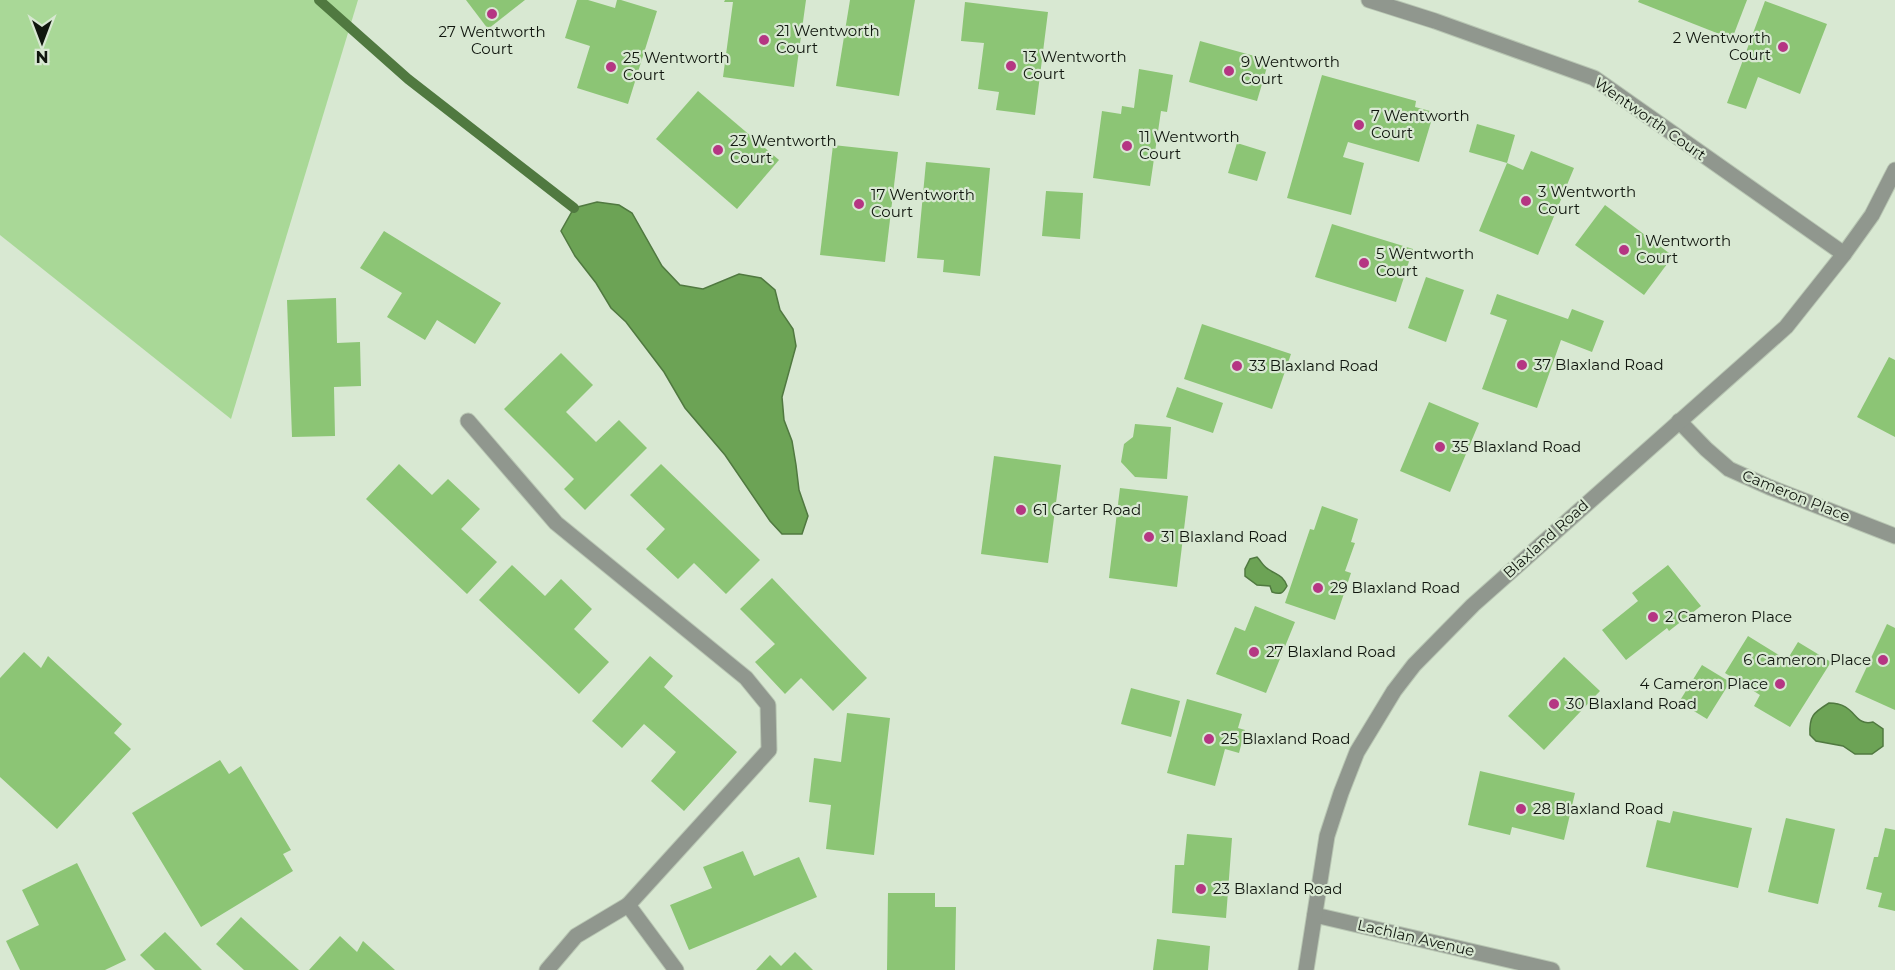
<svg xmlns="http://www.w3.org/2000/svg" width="1895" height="970" font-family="Montserrat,sans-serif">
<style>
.green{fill:#a9d897}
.water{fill:#6ca355;stroke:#507940;stroke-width:1.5}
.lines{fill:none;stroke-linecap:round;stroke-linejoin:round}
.stream{stroke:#507940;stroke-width:10}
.building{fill:#8cc575}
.service-casing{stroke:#b8c6b3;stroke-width:17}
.minor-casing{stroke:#b8c6b3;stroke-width:17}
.tertiary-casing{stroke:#b8c6b3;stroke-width:17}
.service{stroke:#90978e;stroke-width:15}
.minor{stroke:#90978e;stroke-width:15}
.tertiary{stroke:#90978e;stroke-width:15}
.poi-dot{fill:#b53683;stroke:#d8e8d2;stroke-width:2}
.labels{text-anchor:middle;stroke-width:4.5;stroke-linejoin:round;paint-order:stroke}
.poi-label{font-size:15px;fill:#10160e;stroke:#d8e8d2;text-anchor:start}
.street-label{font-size:15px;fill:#10160e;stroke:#d8e8d2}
</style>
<rect width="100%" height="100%" fill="#d8e8d2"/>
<path class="green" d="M0,0h358l-127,419 -231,-184z"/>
<g class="water">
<path d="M597,202l22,3 13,8 30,53 18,19 23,4 36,-15 22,4 14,12 5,20 13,19 3,17 -14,51 2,23 8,21 4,24 3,25 9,26 -6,18h-20l-12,-13 -45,-66 -40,-47 -21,-36 -38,-50 -15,-14 -15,-25 -21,-27 -14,-25 13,-23z"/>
<path d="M1257,557c4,4 6,9 11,12 9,6 15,6 19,17 -4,7 -6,9 -15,6l-2,-6 -13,-1 -12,-9v-7l5,-10z"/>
<path d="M1829,703c28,0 24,24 44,19l10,7v17l-11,8h-17l-12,-8 -27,-5 -6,-6c-1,-19 3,-22 19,-32z"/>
</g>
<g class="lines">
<path class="stream" d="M319,0l89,79 166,129"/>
</g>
<g class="building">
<path d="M466,0h59l-37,29z"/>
<path d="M577,0h11l27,8 2,-8h4l36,11 -29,93 -51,-16 13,-42 -25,-8z"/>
<path d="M725,0h81l-12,87 -71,-10 10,-75h-9z"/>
<path d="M850,0h65l-16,96 -63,-10z"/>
<path d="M1639,0h108l-15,39 -94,-37z"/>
<path d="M1765,1l62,23 -27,70 -42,-17 -12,32 -19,-6z"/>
<path d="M965,2l83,10 -13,103 -39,-5 3,-18 -21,-3 6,-46 -23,-2z"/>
<path d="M1200,41l69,19 -12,41 -68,-19z"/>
<path d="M1139,69l34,6 -6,37 -6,-1 -11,75 -57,-8 9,-67 19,3 1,-8 12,2z"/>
<path d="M1322,75l94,26 -1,6 19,5 -15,50 -71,-20 -5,15 21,6 -13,52 -64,-17z"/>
<path d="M698,91l81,69 -42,49 -81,-70z"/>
<path d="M1477,124l38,11 -8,28 -38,-11z"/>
<path d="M1237,143l29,9 -9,29 -29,-8z"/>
<path d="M833,145l65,7 -13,110 -65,-7z"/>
<path d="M1531,151l43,17 -36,87 -59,-24 28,-68 16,7z"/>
<path d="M926,162l64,6 -10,108 -37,-4 1,-12 -27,-2z"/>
<path d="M1046,191l37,2 -3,46 -38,-3z"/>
<path d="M1605,205l68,51 -29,39 -69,-50z"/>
<path d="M1332,224l81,25 -17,53 -81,-25z"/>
<path d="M384,231l117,72 -26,41 -38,-24 -12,20 -38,-23 15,-24 -42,-25z"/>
<path d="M1426,277l38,13 -18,52 -38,-14z"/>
<path d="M1497,294l71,25 4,-10 32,12 -12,31 -31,-12 -24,68 -55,-19 25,-69 -17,-6z"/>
<path d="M336,298l1,45 23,-1 1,44 -27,1 1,49 -43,1 -5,-137z"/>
<path d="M1202,324l89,30 -19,55 -88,-30z"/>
<path d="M561,353l32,32 -27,27 30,30 23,-22 28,28 -62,62 -21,-21 10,-10 -70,-70z"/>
<path d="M1889,357l6,3v77l-38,-20z"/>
<path d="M1177,387l46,16 -10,30 -47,-16z"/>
<path d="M1429,402l50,21 -29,69 -50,-21z"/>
<path d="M1135,424l36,3 -4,52 -32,-2 -14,-15 3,-18 9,-7z"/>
<path d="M994,456l67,9 -13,98 -67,-9z"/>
<path d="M399,464l33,31 16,-16 32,30 -19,20 36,33 -30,32 -101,-95z"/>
<path d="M661,464l99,96 -34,34 -32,-31 -16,16 -32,-30 19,-20 -35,-34z"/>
<path d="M1120,488l68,8 -11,91 -68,-9z"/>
<path d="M1322,506l36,13 -7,23 4,1 -10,28 6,2 -16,47 -50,-17 25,-74 4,1z"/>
<path d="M512,565l33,31 16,-17 31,30 -18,20 35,33 -30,32 -100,-94z"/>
<path d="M1668,565l33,41 -32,25 -2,-3 -41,32 -24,-30 36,-29 -6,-8z"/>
<path d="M772,578l95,100 -34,33 -32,-33 -16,16 -30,-32 20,-18 -35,-35z"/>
<path d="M1255,606l40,16 -29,71 -50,-19 19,-47 10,4z"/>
<path d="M1887,624l8,4v82l-40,-18z"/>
<path d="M1748,636l39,24 11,-18 33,20 -41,65 -36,-21 6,-11 -35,-22z"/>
<path d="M24,652l17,16 7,-12 74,68 -8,9 17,16 -74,80 -57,-52v-99z"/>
<path d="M650,656l23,20 -9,11 73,65 -53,59 -33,-30 25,-29 -32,-28 -22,24 -30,-27z"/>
<path d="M1564,657l36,34 -56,59 -36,-34z"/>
<path d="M1702,665l28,17 -23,37 -28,-17z"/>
<path d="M1131,688l49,13 -9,36 -50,-13z"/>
<path d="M1187,699l55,15 -4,14 7,2 -6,23 -14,-4 -10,37 -48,-13z"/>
<path d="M847,713l43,5 -16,137 -48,-6 5,-44 -22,-3 5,-44 27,4z"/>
<path d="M220,760l9,14 12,-8 50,84 -8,4 10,17 -92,56 -69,-114z"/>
<path d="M1480,771l95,22 -11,47 -52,-13 -2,8 -42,-10z"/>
<path d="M1673,811l79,17 -14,60 -92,-21 11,-47 13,3z"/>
<path d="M1786,818l49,11 -17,75 -50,-12z"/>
<path d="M1885,828l10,2v81l-17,-4 4,-14 -16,-4 8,-32h4z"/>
<path d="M1187,834l45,4 -6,80 -54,-5 3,-48h9z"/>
<path d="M743,851l11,25 45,-19 18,40 -128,53 -19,-45 42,-17 -9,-21z"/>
<path d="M77,863l49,97 -21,10h-85l-14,-29 33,-16 -17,-35z"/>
<path d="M888,893h47v14h21l-1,63h-68z"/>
<path d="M241,917l58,53h-55l-28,-26z"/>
<path d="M165,932l37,38h-47l-15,-15z"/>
<path d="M340,936l17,16 6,-11 32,29h-86z"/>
<path d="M1157,939l53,7 -2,24h-55z"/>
<path d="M795,952l18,18h-57l14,-15 11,11z"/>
</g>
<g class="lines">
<g class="service-casing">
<g id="service">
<path d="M468,421l88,102 190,155 22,27 1,45 -141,155"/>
<path d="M547,970l29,-34 52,-31 48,65"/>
</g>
</g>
<g class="minor-casing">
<g id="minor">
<path d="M1369,0l66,21 159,57 250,176"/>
<path d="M1679,421l27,28 23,20 40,18 126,49"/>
<path d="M1315,915l237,55"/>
</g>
</g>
<g class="tertiary-casing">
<path id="tertiary" d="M1306,970l21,-134 14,-43 16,-41 37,-61 20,-26 59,-60 313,-278 58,-73 28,-39 23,-45"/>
</g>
<use href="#service" class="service"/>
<use href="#minor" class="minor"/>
<use href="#tertiary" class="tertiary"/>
</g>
<g class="poi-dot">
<circle cx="492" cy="14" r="6"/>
<circle cx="764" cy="40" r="6"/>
<circle cx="1783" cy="47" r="6"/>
<circle cx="1011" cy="66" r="6"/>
<circle cx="611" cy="67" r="6"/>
<circle cx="1229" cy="71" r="6"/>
<circle cx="1359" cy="125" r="6"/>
<circle cx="1127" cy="146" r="6"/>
<circle cx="718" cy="150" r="6"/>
<circle cx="1526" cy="201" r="6"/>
<circle cx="859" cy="204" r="6"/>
<circle cx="1624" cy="250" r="6"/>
<circle cx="1364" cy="263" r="6"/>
<circle cx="1522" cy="365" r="6"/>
<circle cx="1237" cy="366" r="6"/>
<circle cx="1440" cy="447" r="6"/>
<circle cx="1021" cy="510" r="6"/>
<circle cx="1149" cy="537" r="6"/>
<circle cx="1318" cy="588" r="6"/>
<circle cx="1653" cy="617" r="6"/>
<circle cx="1254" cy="652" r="6"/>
<circle cx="1883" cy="660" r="6"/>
<circle cx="1780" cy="684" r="6"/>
<circle cx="1554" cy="704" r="6"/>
<circle cx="1209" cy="739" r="6"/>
<circle cx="1521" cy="809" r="6"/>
<circle cx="1201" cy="889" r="6"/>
</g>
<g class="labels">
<g class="poi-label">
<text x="776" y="36">21 Wentworth<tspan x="776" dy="17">Court</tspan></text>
<text x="492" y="37" text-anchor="middle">27 Wentworth<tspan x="492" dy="17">Court</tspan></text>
<text x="1771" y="43" text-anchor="end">2 Wentworth<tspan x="1771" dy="17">Court</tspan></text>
<text x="1023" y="62">13 Wentworth<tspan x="1023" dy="17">Court</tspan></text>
<text x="623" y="63">25 Wentworth<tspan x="623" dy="17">Court</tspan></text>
<text x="1241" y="67">9 Wentworth<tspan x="1241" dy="17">Court</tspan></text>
<text x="1371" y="121">7 Wentworth<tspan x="1371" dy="17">Court</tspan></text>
<text x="1139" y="142">11 Wentworth<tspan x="1139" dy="17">Court</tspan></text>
<text x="730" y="146">23 Wentworth<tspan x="730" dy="17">Court</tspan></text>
<text x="1538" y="197">3 Wentworth<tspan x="1538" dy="17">Court</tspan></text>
<text x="871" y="200">17 Wentworth<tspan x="871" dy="17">Court</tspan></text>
<text x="1636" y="246">1 Wentworth<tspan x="1636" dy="17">Court</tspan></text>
<text x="1376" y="259">5 Wentworth<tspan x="1376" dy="17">Court</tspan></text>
<text x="1534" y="370">37 Blaxland Road</text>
<text x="1249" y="371">33 Blaxland Road</text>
<text x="1452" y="452">35 Blaxland Road</text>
<text x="1033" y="515">61 Carter Road</text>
<text x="1161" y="542">31 Blaxland Road</text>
<text x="1330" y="593">29 Blaxland Road</text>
<text x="1665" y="622">2 Cameron Place</text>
<text x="1266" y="657">27 Blaxland Road</text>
<text x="1871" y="665" text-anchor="end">6 Cameron Place</text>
<text x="1768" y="689" text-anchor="end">4 Cameron Place</text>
<text x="1566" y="709">30 Blaxland Road</text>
<text x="1221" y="744">25 Blaxland Road</text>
<text x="1533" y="814">28 Blaxland Road</text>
<text x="1213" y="894">23 Blaxland Road</text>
</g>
<g class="street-label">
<text transform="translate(1650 119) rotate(35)" y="5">Wentworth Court</text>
<text transform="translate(1796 496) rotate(22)" y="5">Cameron Place</text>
<text transform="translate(1546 539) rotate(-42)" y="5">Blaxland Road</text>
<text transform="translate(1416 938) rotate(13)" y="5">Lachlan Avenue</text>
</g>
</g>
<g transform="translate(42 42) rotate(180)" stroke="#d8e8d2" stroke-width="4.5" paint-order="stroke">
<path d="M0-4.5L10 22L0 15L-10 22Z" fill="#10160e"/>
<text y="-9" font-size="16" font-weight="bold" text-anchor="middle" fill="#10160e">N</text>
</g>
</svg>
